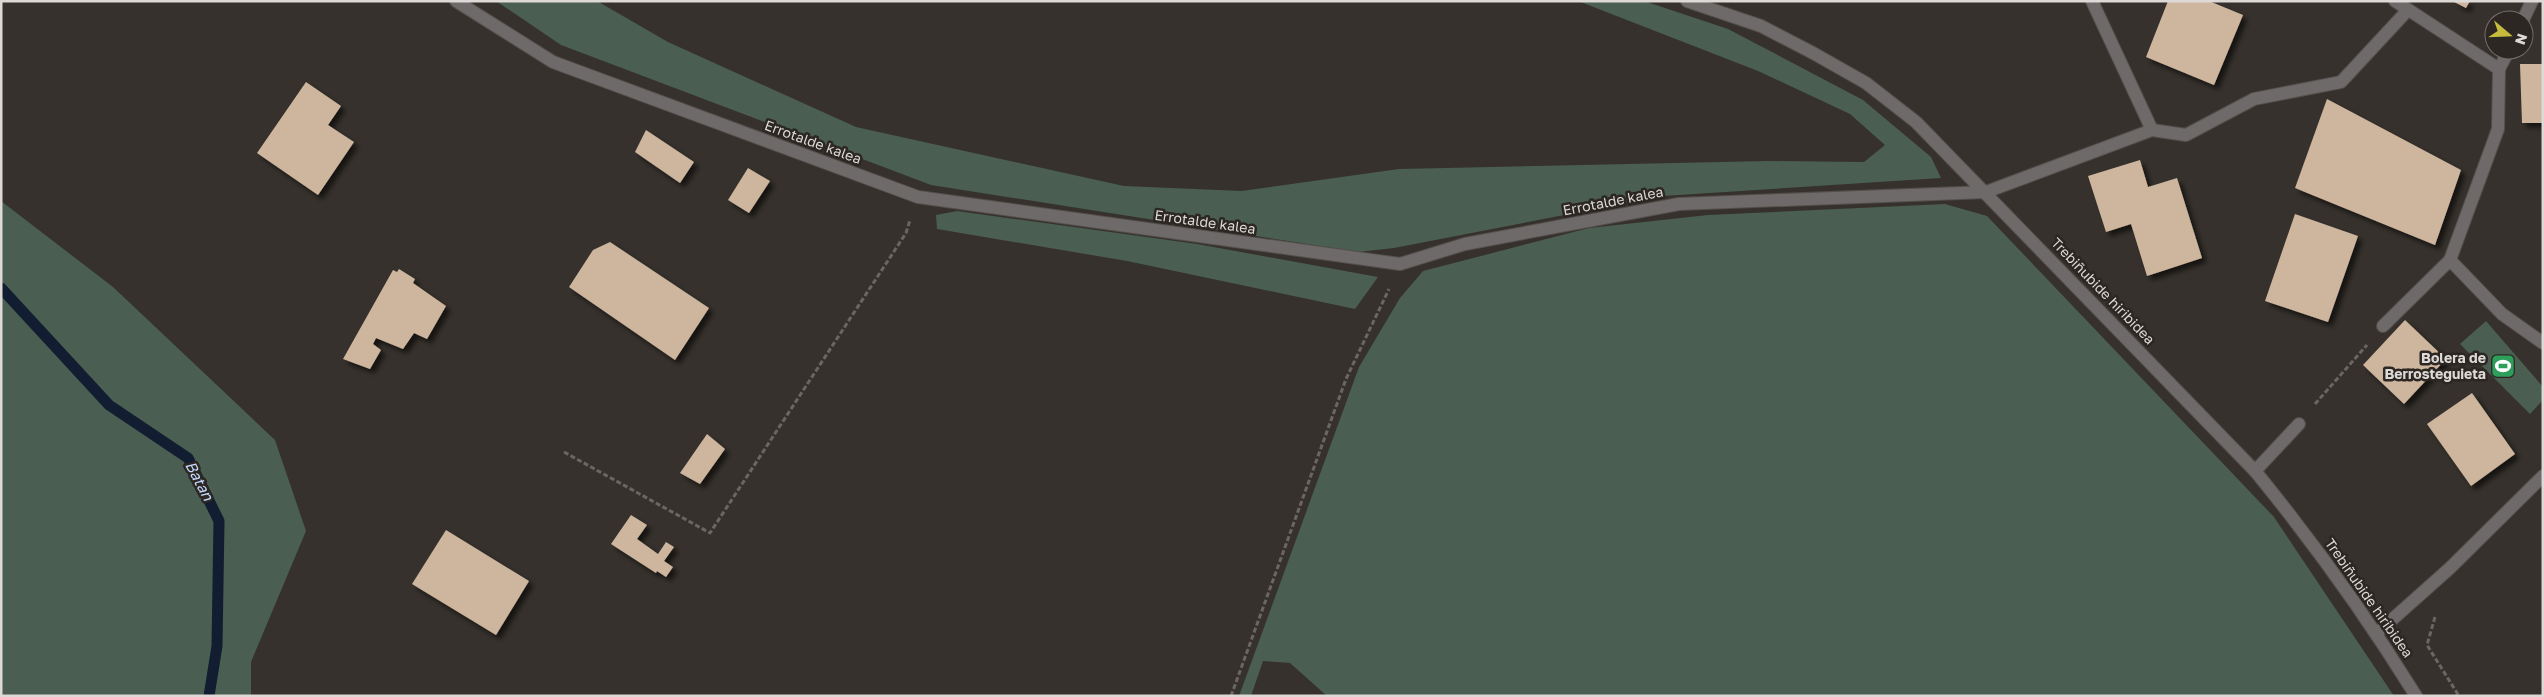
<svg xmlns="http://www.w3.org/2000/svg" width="2544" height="697" font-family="'Golos Text',sans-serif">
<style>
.green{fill:#4a5e51}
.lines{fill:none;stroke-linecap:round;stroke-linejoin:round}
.stream{stroke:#121d31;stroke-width:11}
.building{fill:#ceb69e;filter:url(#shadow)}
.minor-casing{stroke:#544f4b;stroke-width:14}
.path{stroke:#6b6662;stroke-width:3;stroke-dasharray:5 2.5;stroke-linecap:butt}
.minor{stroke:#6e6a6a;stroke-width:12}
.labels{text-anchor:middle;stroke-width:5;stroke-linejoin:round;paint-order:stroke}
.street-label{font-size:14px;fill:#ddd9d6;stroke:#2c2722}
.poi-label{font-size:14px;font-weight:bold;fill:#ddd9d6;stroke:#2c2722;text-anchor:end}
.water-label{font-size:15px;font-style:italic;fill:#c3d8ff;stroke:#2c2722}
</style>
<defs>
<filter id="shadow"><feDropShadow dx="4.5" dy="4.5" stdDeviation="2.5" flood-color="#0009"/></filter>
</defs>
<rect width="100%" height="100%" fill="#36312c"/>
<g class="green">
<path d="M496,1h101l71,41 188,85 268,59 118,5 157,-22 368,-8 97,1 21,-17 -35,-31 -92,-43 -180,-70h66l84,28 135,71 68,57 10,21 -278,18 -269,52 -36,4 -427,-67 -370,-140z"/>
<path d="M1,201l112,86 162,153 31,91 -55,131v34h-250z"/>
<path d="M1945,204l42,12 287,301 120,179h-1067l-37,-33 -27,-2 -12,35h-12l120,-329 41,-69 23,-27 166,-43 119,-13z"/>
<path d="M957,211l240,33 181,33 -23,32 -228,-48 -190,-32 -1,-14z"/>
<path d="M2486,321l57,66v13l-13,14 -70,-70z"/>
</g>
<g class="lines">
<path class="stream" d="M1,288l108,117 79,53 31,63 -2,125 -8,50"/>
</g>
<g class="building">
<path d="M2168,1h41l34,14 -29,70 -68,-28z"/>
<path d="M2452,1h18l-4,7z"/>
<path d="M2520,64h23v59h-21z"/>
<path d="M306,82l35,24 -13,19 26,17 -36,53 -61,-42z"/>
<path d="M2327,99l134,71 -26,75 -140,-57z"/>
<path d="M646,130l48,32 -14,21 -45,-31z"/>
<path d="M2140,160l8,27 29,-9 25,80 -55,18 -16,-52 -25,8 -18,-56z"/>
<path d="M748,168l22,13 -21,32 -21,-13z"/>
<path d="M2295,214l63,22 -30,86 -63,-21z"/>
<path d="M610,242l99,66 -34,52 -106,-73 24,-37z"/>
<path d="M399,269l16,10 -2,4 33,23 -19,33 -13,-6 -11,16 -27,-11 -3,6 8,6 -11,19 -27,-10 50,-89 4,2z"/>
<path d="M2405,320l41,39 -42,45 -41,-39z"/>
<path d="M2472,393l43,61 -44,32 -44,-62z"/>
<path d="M707,434l18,15 -25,35 -20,-11z"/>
<path d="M631,515l16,10 -10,14 21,15 8,-12 8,5 -10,14 9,6 -7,10 -9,-6 -1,2 -45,-29z"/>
<path d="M446,530l83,51 -33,54 -84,-51z"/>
</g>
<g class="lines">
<g class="minor-casing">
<g id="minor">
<path d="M456,1l97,61 365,135 482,67 65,-20 214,-40 307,-12 166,-62 34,5 68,-36 87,-17 66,-71"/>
<path d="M1687,1l74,25 52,27 53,30 50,39 339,349c59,72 112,146 161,225"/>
<path d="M2092,1l60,129"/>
<path d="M2395,1l104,68 -1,60 -48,131 52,54 41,29"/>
<path d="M2523,20l9,-19"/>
<path d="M2499,69l10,-19"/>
<path d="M2383,326l67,-66"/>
<path d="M2255,471l44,-47"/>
<path d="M2377,633l73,-65 93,-92"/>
</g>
</g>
<g class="path">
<path d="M2315,404l52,-59"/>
<path d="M564,452l146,81 196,-300 4,-13"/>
<path d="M2435,617l-8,28 32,51"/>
<path d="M1231,696l115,-317 43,-90"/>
</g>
<use href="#minor" class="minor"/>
</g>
<defs>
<g id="stadium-square" transform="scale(1.25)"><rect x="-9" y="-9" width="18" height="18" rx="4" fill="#2e9e5b" stroke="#2c2722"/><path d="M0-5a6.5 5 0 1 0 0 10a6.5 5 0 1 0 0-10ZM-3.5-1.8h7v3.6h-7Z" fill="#fff"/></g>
</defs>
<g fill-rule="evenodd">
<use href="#stadium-square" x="2503" y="366"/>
</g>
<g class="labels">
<g class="street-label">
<text transform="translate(813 142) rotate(20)" y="5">Errotalde kalea</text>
<text transform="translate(1613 201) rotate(-11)" y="5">Errotalde kalea</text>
<text transform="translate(1205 222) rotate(8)" y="5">Errotalde kalea</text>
<text transform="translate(2103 291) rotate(46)" y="5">Trebiñubide hiribidea</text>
<text transform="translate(2369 598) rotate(55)" y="5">Trebiñubide hiribidea</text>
</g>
<g class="poi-label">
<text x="2486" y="363">Bolera de<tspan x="2486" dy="16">Berrosteguieta</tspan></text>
</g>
<g class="water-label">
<text transform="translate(199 481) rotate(62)" y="5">Batan</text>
</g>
</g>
<rect width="2544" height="697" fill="none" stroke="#ddd9d6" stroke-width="5"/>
<g transform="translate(2509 35) rotate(109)"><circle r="24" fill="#2c2722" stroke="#736e6a"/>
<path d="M0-4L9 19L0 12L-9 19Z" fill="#c6bb3c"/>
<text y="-8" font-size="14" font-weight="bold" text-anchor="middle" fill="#ddd9d6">N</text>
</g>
</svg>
